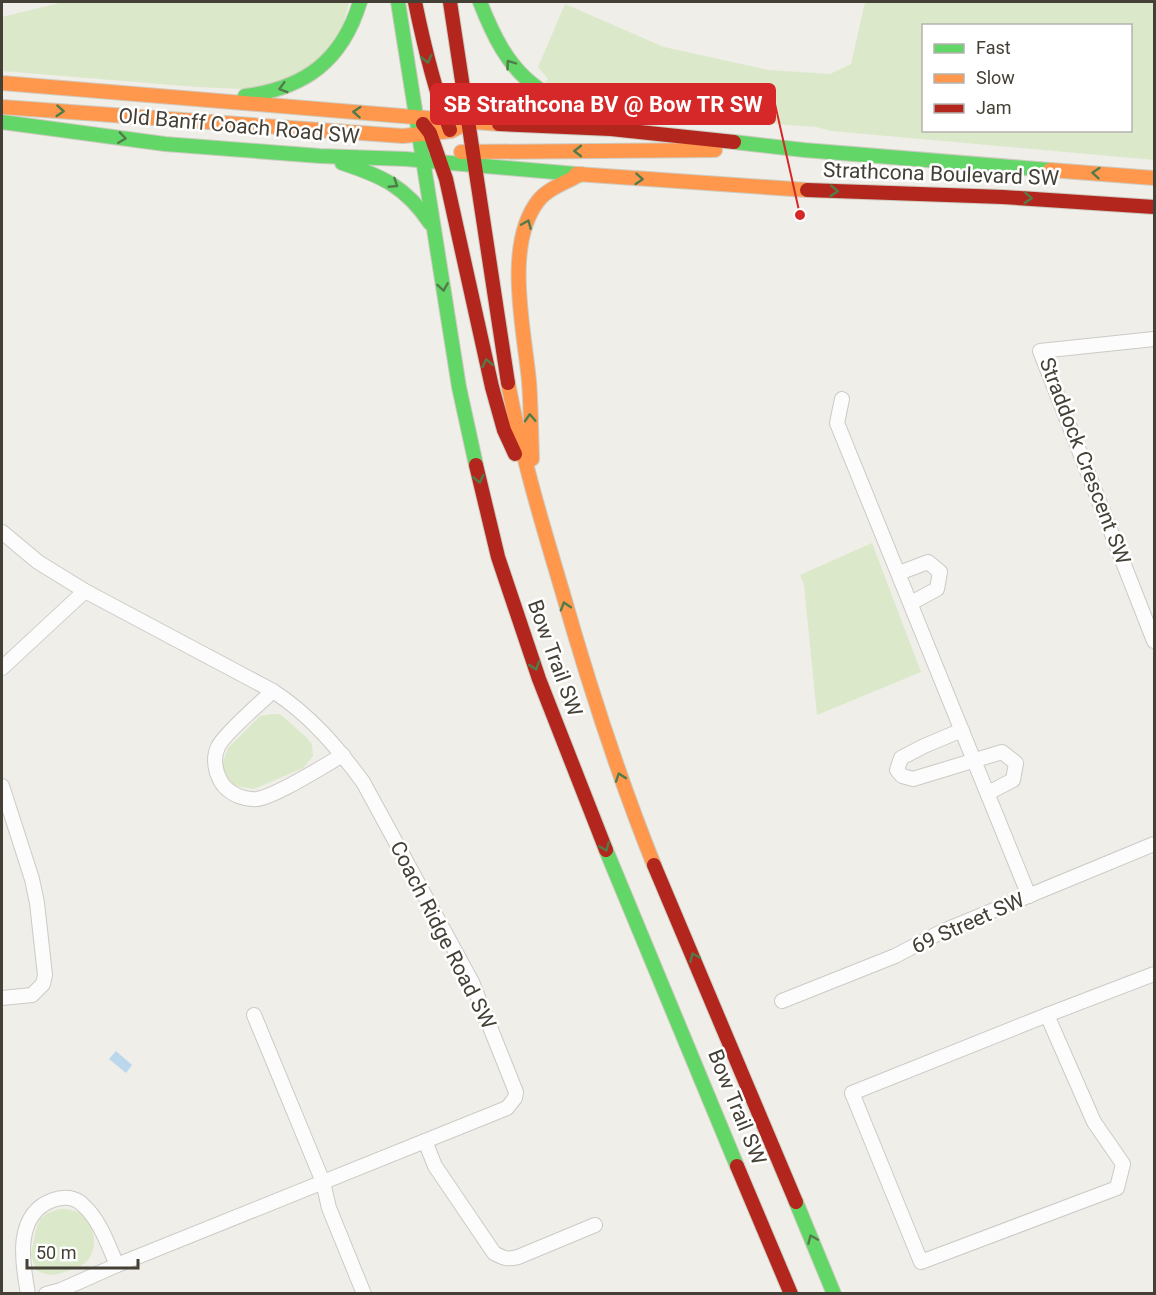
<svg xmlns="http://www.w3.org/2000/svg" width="1156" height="1295" font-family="Roboto,sans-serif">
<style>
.green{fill:#dbe9ca;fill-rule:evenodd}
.water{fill:#bbd7ec}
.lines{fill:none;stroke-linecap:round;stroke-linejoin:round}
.street-casing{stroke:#cccac5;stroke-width:16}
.fast-casing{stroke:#cecbc0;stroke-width:16}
.slow-casing{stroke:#cecbc0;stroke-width:16}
.jam-casing{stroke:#cecbc0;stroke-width:16}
.street{stroke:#fdfcfc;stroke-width:14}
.fast{stroke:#63d668;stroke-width:14}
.slow{stroke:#ff974d;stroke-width:14}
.jam{stroke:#b3261e;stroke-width:14}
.oneway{stroke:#517c4a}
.labels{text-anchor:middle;stroke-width:5;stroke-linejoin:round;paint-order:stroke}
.street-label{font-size:21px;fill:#454036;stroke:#fff}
.leader{fill:none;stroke:#d62828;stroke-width:2}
.callout-dot{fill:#d62828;stroke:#fff;stroke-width:2}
.callout{fill:#d62828;stroke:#d62828;stroke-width:2}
.callout-label{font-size:22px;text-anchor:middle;font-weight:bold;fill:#fff}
</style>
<rect width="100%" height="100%" fill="#efeee9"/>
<g class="green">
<path d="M63,2h286l-8,32 -34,38 -33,13 -34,4 -43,-2 -195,-16v-54z"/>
<path d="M865,2h289v158l-323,-29 -15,-4 -124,-9 -98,-12 -29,-12 -20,-11 3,-4 -10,-12 27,-63 99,43 104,23 62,4 21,-10zM924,26h206v104h-206z"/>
<path d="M872,543l49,129 -104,43 -13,-130 -4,-10z"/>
<path d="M271,714h9l26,23 6,7 1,12 -10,12 -49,21 -19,-3 -5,-5 -6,-7 -2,-9 6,-17 32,-32z"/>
<path d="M59,1209c9,0 20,1 26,8 10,12 13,31 2,44 -4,5 -14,7 -20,10 -12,5 -20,5 -31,-1l-5,-15 5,-26 4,-10 8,-6z"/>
</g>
<path class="water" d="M116,1051l16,14 -6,8 -17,-14z"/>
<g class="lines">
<g class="street-casing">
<g id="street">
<path d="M1154,339l-114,12 114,290"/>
<path d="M842,399l-5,24 192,473"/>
<path d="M2,532l36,30 47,29 188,100c37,24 64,56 90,91l109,200 44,110 -1,6 -8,10 -390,157 -56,25 -15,4"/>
<path d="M899,573l29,-11 12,10 -3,17 -26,14"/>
<path d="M2,668l83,-77"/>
<path d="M273,691c-12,11 -50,44 -55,56 -6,12 -2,29 6,39 8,9 21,14 33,13 20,-3 66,-33 86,-44"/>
<path d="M962,730l-38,16 -23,12 -4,12 5,6 11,3 89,-27 14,11 -3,17 -25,13"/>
<path d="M2,786l30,93 5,24 8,72 -2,9 -11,11 -30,3"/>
<path d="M782,1001l113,-45 46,-24 213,-88"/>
<path d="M254,1015l69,167 6,26 35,86"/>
<path d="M1047,1015l47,107 29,42 -6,24 -196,74 -69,-169z"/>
<path d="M1047,1015l107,-41"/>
<path d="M425,1141l10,25 59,87c9,5 13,7 24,4l77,-32"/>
<path d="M28,1294c-6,-32 -14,-80 25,-94 11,-4 22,-3 30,5 17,15 25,40 34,60"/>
</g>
</g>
<g class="fast-casing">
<g id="fast">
<path d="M398,2l61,385 17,78"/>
<path d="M480,2c30,77 53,88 124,123"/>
<path d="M245,96c60,-8 97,-35 115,-94"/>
<path d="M2,122l163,22 155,12 86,3 170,15"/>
<path d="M734,142l70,8 246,20"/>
<path d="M342,163c40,13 64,24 88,60"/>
<path d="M606,850l131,316"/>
<path d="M796,1202l38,92"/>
</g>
</g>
<g class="slow-casing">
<g id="slow">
<path d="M2,83l497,41"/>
<path d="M2,107l401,29 48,-5 12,-6"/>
<path d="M461,152l254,-2"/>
<path d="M1050,170l104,8"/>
<path d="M576,174l231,16"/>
<path d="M508,383c13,70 33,137 53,204 27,95 56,186 93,278"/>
<path d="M532,459c-1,-26 -1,-52 -3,-78 -5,-52 -25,-136 9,-180 10,-13 29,-19 43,-27"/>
</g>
</g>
<g class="jam-casing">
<g id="jam">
<path d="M415,2c9,44 19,86 35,128"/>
<path d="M450,2l58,381"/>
<path d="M423,124l7,9 16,46 46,208 12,43 11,24"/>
<path d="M499,124l112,5 123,13"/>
<path d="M807,190l196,7 151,10"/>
<path d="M476,465l22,92 41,122 67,171"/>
<path d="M654,865l142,337"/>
<path d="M737,1166l54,128"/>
</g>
</g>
<use href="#street" class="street"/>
<use href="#fast" class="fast"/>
<use href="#slow" class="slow"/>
<use href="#jam" class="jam"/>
</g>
<defs><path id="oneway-chevron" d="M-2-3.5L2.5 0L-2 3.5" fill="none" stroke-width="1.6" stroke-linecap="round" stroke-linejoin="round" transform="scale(1.5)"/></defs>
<g class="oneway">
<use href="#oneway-chevron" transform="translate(427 59) rotate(77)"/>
<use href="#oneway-chevron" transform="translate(510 64) rotate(-126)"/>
<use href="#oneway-chevron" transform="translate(283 88) rotate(164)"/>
<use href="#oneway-chevron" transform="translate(60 111) rotate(4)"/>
<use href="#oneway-chevron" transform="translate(357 112) rotate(-176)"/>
<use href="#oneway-chevron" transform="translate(122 138) rotate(8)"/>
<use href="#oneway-chevron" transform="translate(578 151) rotate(180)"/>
<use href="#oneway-chevron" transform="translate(1096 173) rotate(-175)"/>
<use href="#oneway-chevron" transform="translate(639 179) rotate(4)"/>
<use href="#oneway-chevron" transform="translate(394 184) rotate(33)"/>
<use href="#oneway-chevron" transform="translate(834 191) rotate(3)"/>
<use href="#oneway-chevron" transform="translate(1028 198) rotate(3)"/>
<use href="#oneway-chevron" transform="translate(527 224) rotate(-67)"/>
<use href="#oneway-chevron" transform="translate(443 287) rotate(81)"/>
<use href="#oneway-chevron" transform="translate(487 363) rotate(-102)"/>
<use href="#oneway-chevron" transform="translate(530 418) rotate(-93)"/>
<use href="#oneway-chevron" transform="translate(479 479) rotate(77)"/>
<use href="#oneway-chevron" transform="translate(565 606) rotate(-107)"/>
<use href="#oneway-chevron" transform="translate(535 666) rotate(71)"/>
<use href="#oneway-chevron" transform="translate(620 777) rotate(-109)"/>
<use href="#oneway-chevron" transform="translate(605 847) rotate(67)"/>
<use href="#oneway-chevron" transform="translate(694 957) rotate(-113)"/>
<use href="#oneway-chevron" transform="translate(812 1239) rotate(-113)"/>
</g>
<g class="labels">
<g class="street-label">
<text transform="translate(239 126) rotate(5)" y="7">Old Banff Coach Road SW</text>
<text transform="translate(941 174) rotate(2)" y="7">Strathcona Boulevard SW</text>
<text transform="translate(1085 461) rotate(69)" y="7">Straddock Crescent SW</text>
<text transform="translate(555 658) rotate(70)" y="7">Bow Trail SW</text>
<text transform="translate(968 923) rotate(-24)" y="7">69 Street SW</text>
<text transform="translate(443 935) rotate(63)" y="7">Coach Ridge Road SW</text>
<text transform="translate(737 1107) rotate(68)" y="7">Bow Trail SW</text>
</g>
</g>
<path class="leader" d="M800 215L775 104"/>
<circle class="callout-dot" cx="800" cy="215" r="6"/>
<rect class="callout" x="431" y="84" width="344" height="40" rx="6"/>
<g class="callout-label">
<text x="603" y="112">SB Strathcona BV @ Bow TR SW</text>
</g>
<rect width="1156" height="1295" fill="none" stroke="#454036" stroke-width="6"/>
<rect x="922" y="24" width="210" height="108" fill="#ffffff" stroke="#b5b3af" stroke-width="1.5"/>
<rect x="934" y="44" width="30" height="9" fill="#63d668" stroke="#b5b3af" stroke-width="1.5"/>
<text x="976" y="54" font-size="18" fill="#454036">Fast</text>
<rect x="934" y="74" width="30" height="9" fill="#ff974d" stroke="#b5b3af" stroke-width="1.5"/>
<text x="976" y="84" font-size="18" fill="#454036">Slow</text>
<rect x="934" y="104" width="30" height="9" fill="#b3261e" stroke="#b5b3af" stroke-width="1.5"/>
<text x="976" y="114" font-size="18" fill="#454036">Jam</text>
<path d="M27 1259v9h111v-9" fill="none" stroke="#454036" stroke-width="3"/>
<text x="36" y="1259" font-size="18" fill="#454036" stroke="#ffffff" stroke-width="4.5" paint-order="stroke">50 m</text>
</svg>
